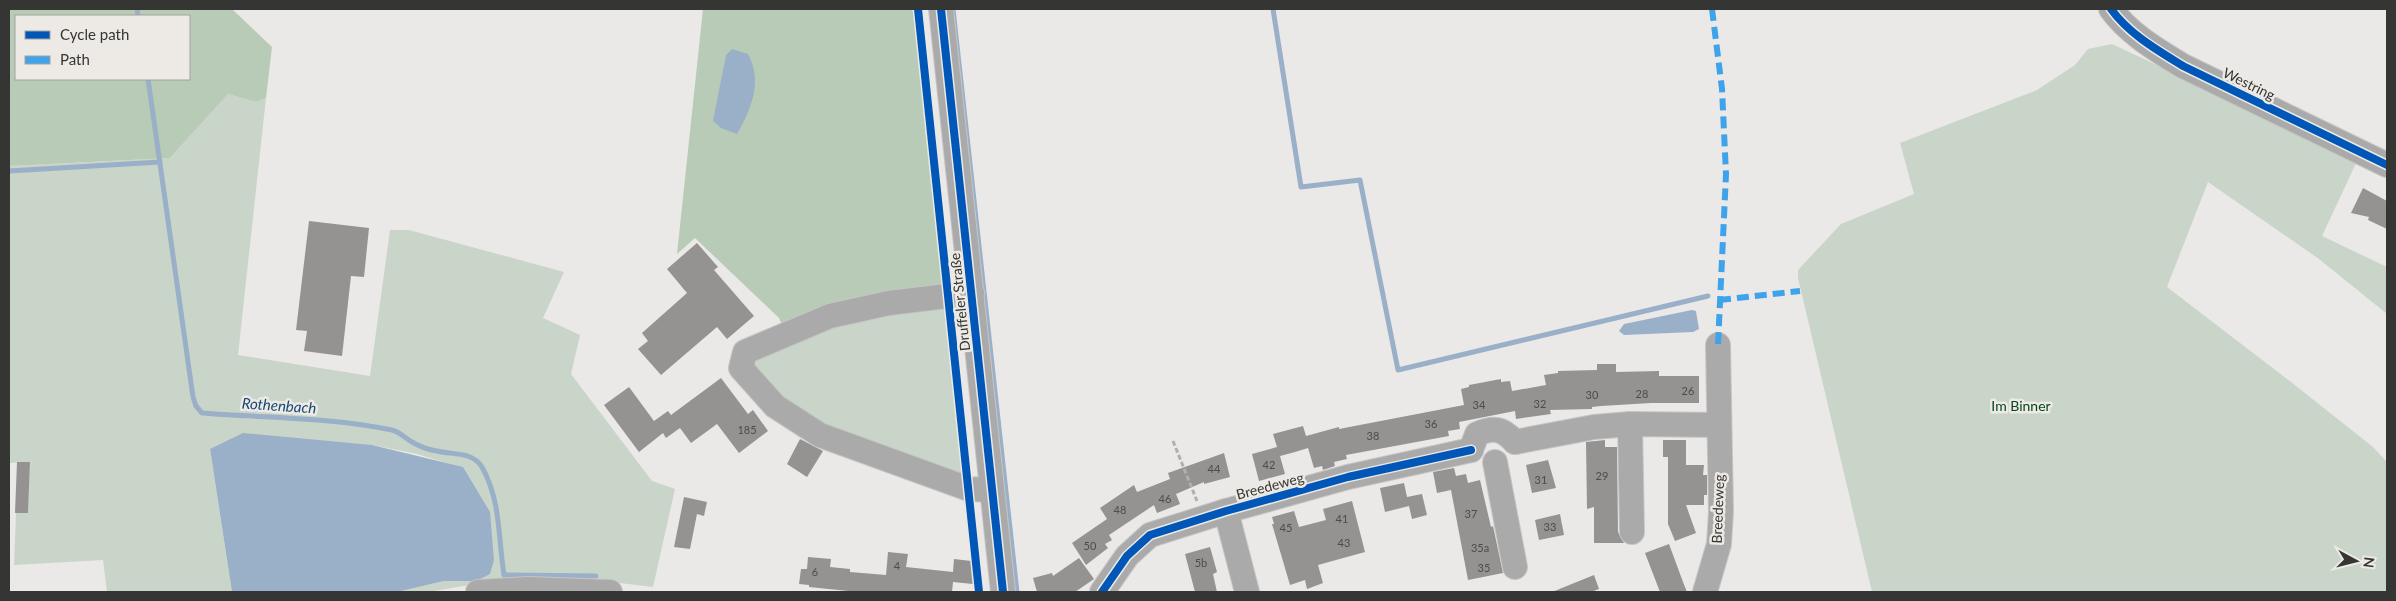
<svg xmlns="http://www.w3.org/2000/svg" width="2396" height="601" font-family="Lato,sans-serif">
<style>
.green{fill:#c9d5c9}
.forest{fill:#b7cbb7;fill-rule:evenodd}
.water{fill:#9ab0c8}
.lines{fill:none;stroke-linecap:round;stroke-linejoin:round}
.stream{stroke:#9ab0c8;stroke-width:5}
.building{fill:#959391}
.minor-casing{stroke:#c6c5c4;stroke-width:26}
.path{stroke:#b1b0b0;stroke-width:3;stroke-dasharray:5 2.5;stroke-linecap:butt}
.minor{stroke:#abaaaa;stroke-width:24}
.quiet{stroke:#3ea3eb;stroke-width:6;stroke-dasharray:12 6;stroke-linecap:butt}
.cycleway-casing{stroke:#edeae5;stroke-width:11}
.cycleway{stroke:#0057b8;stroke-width:8}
.labels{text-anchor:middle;stroke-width:5;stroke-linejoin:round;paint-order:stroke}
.number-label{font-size:11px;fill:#4d4c4a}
.street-label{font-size:14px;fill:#353533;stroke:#edeae5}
.park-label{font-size:14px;fill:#074519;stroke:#edeae5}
.water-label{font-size:15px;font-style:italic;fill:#154876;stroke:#edeae5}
</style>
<rect width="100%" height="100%" fill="#ebe9e7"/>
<g class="green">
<path d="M2112,44l246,115 -36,77 65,31v47l-68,-55 -111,-77 -41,105 124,95 82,65 14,15v130h-515l-74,-314v-8l43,-46 73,-30 -14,-51 137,-53 38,-25 13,-16z"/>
<path d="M228,94l28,8 10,-4 -28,257 132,21 20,-146h19l155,42 -21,46 37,17 -9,39 81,107 23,8 -22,98 -50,-6 -104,-1 -71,12h-31l47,-11h32l-13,-113 -46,-14 -45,-9 -162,5 22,142h-125l-4,-32 -89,5 2,-52h12l2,-51 -21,1v-297l161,-8z"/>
<path d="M944,299l20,184 -186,-79 -29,-45 39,-22z"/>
</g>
<g class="forest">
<path d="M9,9h223l40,38 -6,51 -10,4 -28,-8 -58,64 -161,8zM16,16h173v63h-173z"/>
<path d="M703,9h211l29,282 -159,39 -5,-12 -84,-80 -18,16zM726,56l-5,72v-42z"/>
</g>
<g class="water">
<path d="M732,49l16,5c15,28 3,55 -11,80l-16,-6 -8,-7 13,-66z"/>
<path d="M1692,310l4,1 3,18 -6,3 -69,3 -5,-4 5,-7z"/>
<path d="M243,433l129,12 91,22 27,45 4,48 -4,14 -14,7h-32l-47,11h-165l-22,-143z"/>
</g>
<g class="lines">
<g class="stream">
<path d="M137,9l1,7"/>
<path d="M953,9l64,583"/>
<path d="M1273,9l28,178 59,-7 38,190 310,-74"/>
<path d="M148,79l45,318 3,9 6,7c63,5 128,4 190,17 8,2 13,8 20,12 7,4 17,8 25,9 15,4 35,0 45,16 19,34 16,70 22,108l92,1"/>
<path d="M9,171l151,-9"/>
</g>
</g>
<g class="building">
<path d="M2363,188l24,13v28l-19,-9 1,-3 -18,-4z"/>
<path d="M309,221l60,7 -5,49 -13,-1 -9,80 -38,-5 3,-20 -11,-1z"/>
<path d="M697,243l21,24 -4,3 40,46 -27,23 -10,-12 -56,48 -23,-26 10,-8 -6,-8 45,-40 -20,-24z"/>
<path d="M1597,364h19v8l43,-1v5h40v27h-48l-50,3 -9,1v2l-42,1 1,4 -35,5 -1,-8 -56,11 1,7 -12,2 1,5 -103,19 1,4 -13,3 1,4 -12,4 -1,-4 -8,2 -6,-20 -13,4 -15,4 5,18 -26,7 -7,-27 25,-7 -4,-13 30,-8 3,10 33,-9v2l125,-24 -3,-16 8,-2v-2l32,-6v3l9,-1 2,10 34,-6 -2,-10 14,-2v-2l39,-1z"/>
<path d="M721,378l27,36 5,-4 15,21 -29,22 -22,-29 -26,19 -11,-15 -14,10 -3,-5 -24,19 -35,-47 25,-18 25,34 14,-10 3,4z"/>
<path d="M800,439l23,12 -16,26 -20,-13z"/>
<path d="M1605,440v7h12l1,85 6,11h-30v-36l-7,2 -1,-67z"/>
<path d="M1663,440h23v25h18l-1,10h4v20h-3v10h-18l10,28 -21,8 -7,-17v-67h-5z"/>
<path d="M1224,453l6,24 -26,7v-2l-28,12 4,10 -23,9 -3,-8 -45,30 3,5 -7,4 3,4 -22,17 -14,-22 35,-24 -7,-11 34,-23 3,7 33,-13 -2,-6z"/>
<path d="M1548,460l8,28 -24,5 -6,-28z"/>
<path d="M17,462h13l-2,51h-13z"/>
<path d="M1454,468l2,8 10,-2 2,9 12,-3 11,47 2,-1 10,47 -35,7 -17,-90 -14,3 -4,-21z"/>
<path d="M1404,483l3,14 15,-3 5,21 -15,4 -3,-13 -24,6 -5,-24z"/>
<path d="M684,497l23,5 -3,14 -7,-2 -7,35 -16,-2z"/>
<path d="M1352,501l13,51 -47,13 5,18 -16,6 -2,-9 -15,5 -18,-61h2l-2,-7 22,-6 5,16 27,-7 -3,-11z"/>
<path d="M1560,514l4,21 -25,5 -4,-20z"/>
<path d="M1669,544l14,38 4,10h-27l-15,-39z"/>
<path d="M1210,547l7,25 -4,2 4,18h-22l-10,-38z"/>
<path d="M888,552l20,2 -2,13 47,5 1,-13 17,2 2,23 -20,-2 -1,10h-94l-49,-5v-2l-10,-1 2,-15h6l1,-12 23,2 -1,8 20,2v3l36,3z"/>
<path d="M1079,558l15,21 -19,13h-38l-4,-14 19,-5 1,3z"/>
<path d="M1594,575l5,14 -8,3h-39z"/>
</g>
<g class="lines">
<g class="minor-casing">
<g id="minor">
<path d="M941,9l62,583"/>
<path d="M2111,9c18,25 46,41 72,57l204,99"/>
<path d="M972,293l-83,10 -59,13 -85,36 -4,16 34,38 45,29 149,54 23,1"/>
<path d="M1630,424l2,108"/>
<path d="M1515,442l79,-15 36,-3 89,1"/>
<path d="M1471,450l6,-16c17,-7 25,-6 38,8"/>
<path d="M1495,462l20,105"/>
<path d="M1226,511l21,81"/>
<path d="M478,592l50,-3 82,3"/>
<path d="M1102,592l25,-36 23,-21 76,-24 122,-34 123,-27"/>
<path d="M1705,592l14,-48 2,-33 -3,-166"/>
</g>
</g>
<path class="path" d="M1173,441l24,60"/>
<use href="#minor" class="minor"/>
<g class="quiet">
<path d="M1712,9l10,80 4,85 -8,171"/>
<path d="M1719,300l81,-9"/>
</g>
<g class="cycleway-casing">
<g id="cycleway">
<path d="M918,9l61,583"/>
<path d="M941,9l62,583"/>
<path d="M2111,9c18,25 46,41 72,57l204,99"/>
<path d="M1102,592l25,-36 23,-21 76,-24 122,-34 123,-27"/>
</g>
</g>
<use href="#cycleway" class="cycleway"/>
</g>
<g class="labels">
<g class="number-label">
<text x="1688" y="395">26</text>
<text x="1642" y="398">28</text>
<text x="1592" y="399">30</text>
<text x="1540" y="408">32</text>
<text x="1479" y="409">34</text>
<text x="1431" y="428">36</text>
<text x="747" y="434">185</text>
<text x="1373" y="440">38</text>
<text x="1269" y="469">42</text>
<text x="1214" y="473">44</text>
<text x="1602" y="480">29</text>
<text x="1541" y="484">31</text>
<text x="1165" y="503">46</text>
<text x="1120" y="514">48</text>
<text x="1471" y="518">37</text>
<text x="1342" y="523">41</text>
<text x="1550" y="531">33</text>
<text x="1286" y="532">45</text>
<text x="1344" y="547">43</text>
<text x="1090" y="550">50</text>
<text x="1480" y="552">35a</text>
<text x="1201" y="567">5b</text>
<text x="897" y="570">4</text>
<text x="1484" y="572">35</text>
<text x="815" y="576">6</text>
</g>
<g class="street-label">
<text transform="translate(2249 84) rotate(26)" y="5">Westring</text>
<text transform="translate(960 302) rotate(-96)" y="5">Druffeler Straße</text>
<text transform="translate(1270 486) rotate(-15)" y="5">Breedeweg</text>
<text transform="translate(1718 509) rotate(-88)" y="5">Breedeweg</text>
</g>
<g class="park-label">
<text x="2021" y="411">Im Binner</text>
</g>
<g class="water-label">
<text transform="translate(279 406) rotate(4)" y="5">Rothenbach</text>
</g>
</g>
<rect width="2396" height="601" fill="none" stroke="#353533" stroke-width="20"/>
<rect x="15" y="15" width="175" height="65" fill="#edeae5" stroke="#a3a29e"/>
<rect x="25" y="31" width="25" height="8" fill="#0057b8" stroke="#a3a29e"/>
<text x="60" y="40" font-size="15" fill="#353533">Cycle path</text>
<rect x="25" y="56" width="25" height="8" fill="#3ea3eb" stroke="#a3a29e"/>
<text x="60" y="65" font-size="15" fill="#353533">Path</text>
<g transform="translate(2356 561) rotate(97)" stroke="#edeae5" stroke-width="4" paint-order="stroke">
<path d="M0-4L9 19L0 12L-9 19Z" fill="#353533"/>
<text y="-8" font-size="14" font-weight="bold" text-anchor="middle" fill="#353533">N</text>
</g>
</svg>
